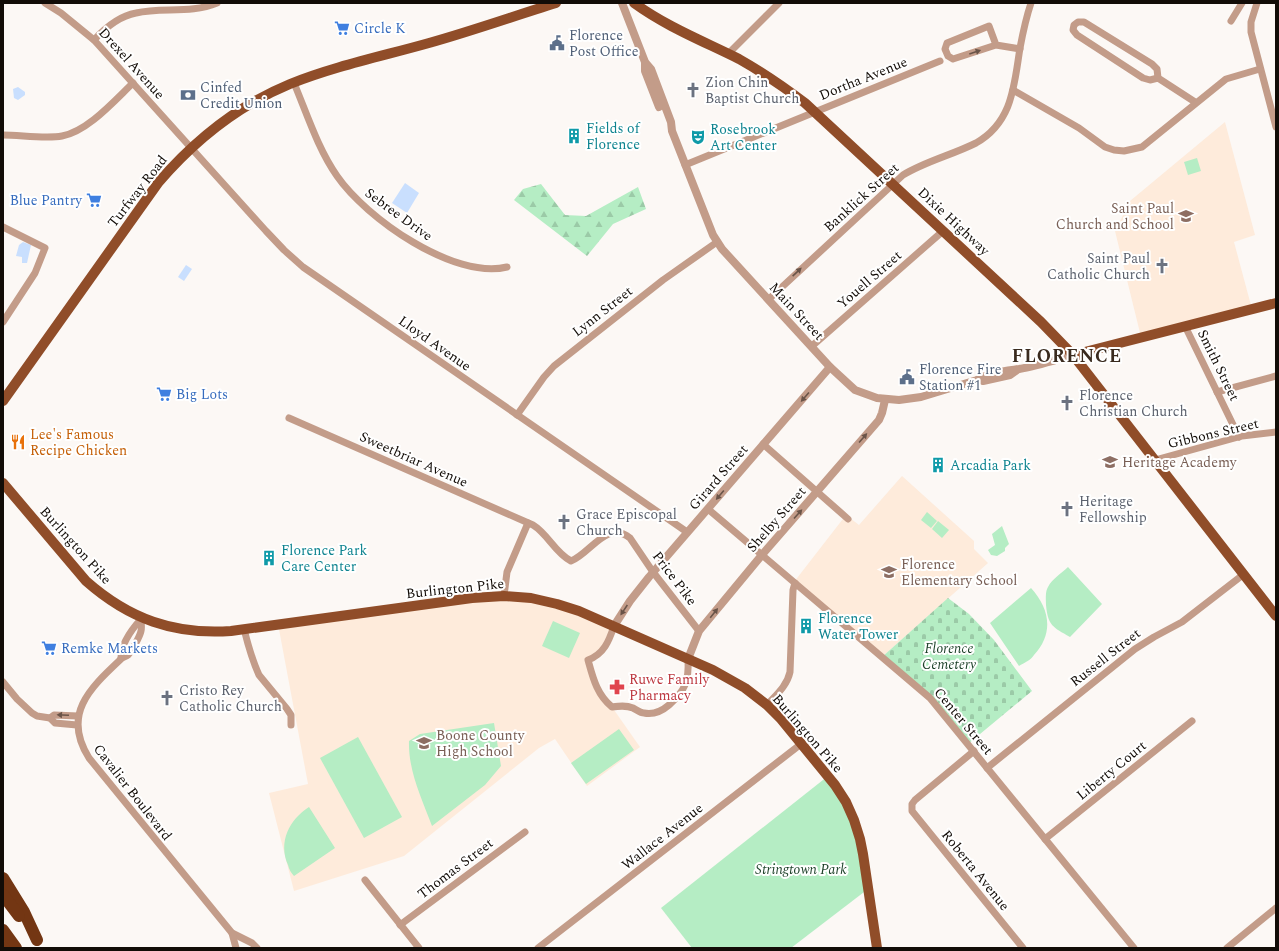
<svg xmlns="http://www.w3.org/2000/svg" width="1279" height="951" font-family="Spectral,serif">
<style>
.education{fill:#feebdb}
.green{fill:#b5edc4}
.forest{fill:url(#forest-firs)}
.cemetery{fill:url(#cemetery-stones)}
.water{fill:#c9dffe}
.lines{fill:none;stroke-linecap:round;stroke-linejoin:round}
.minor{stroke:#c39c89;stroke-width:7}
.tertiary{stroke:#c39c89;stroke-width:8}
.primary{stroke:#904d29;stroke-width:10}
.motorway{stroke:#733613;stroke-width:12}
.oneway{fill:#6a5448}
.labels{text-anchor:middle;stroke-width:4;stroke-linejoin:round;paint-order:stroke}
.shop-label{font-size:14px;fill:#366cbe;stroke:#fff;text-anchor:start}
.service-label{font-size:14px;fill:#4e5e75;stroke:#fff;text-anchor:start}
.street-label{font-size:14px;fill:#120c07;stroke:#fff}
.worship-label{font-size:14px;fill:#5b616d;stroke:#fff;text-anchor:start}
.culture-label{font-size:14px;fill:#0d838f;stroke:#fff;text-anchor:start}
.education-label{font-size:14px;fill:#785e54;stroke:#fff;text-anchor:start}
.food-label{font-size:14px;fill:#c56008;stroke:#fff;text-anchor:start}
.park-label{font-size:14px;font-style:italic;fill:#1b3f27;stroke:#fff}
.health-label{font-size:14px;fill:#be3a42;stroke:#fff;text-anchor:start}
.district-label{font-size:18px;font-weight:bold;letter-spacing:1px;fill:#3a2b1f;stroke:#fff}
</style>
<defs>
<pattern id="forest-firs" width="22" height="20" patternUnits="userSpaceOnUse"><rect width="22" height="20" fill="#b5edc4"/><path d="M5 1l3.5 6h-7zM16 11l3.5 6h-7z" fill="#9bcaa7"/></pattern>
<pattern id="cemetery-stones" width="16" height="16" patternUnits="userSpaceOnUse"><rect width="16" height="16" fill="#b5edc4"/><path d="M2 7V4a2 2 0 0 1 4 0v3zM10 15v-3a2 2 0 0 1 4 0v3z" fill="#9bcaa7"/></pattern>
</defs>
<rect width="100%" height="100%" fill="#fcf8f5"/>
<g class="education">
<path d="M1225,122l30,113 -21,7 18,67 -111,28 -26,-106 15,-30z"/>
<path d="M902,476l72,65v8l14,14 -106,94 -88,-75 52,-67 13,10z"/>
<path d="M519,597l95,29 -4,12 -21,22 4,17 19,30 28,40 -53,39 -32,-47 -16,9 -135,108 -110,35 -25,-98 39,-9 -30,-160z"/>
</g>
<g class="green">
<path d="M1197,158l4,13 -13,4 -4,-13z"/>
<path d="M927,512l10,9 -6,7 -10,-8z"/>
<path d="M938,521l11,9 -7,8 -10,-9z"/>
<path d="M1002,526l7,18 -4,4v3l-8,5 -6,-1 -3,-5 7,-5 -3,-11z"/>
<path d="M1068,567l34,37 -32,33c-17,-10 -22,-11 -24,-32 0,-6 -1,-13 2,-18 4,-8 14,-14 20,-20z"/>
<path d="M1031,588c19,21 23,45 3,67 -3,5 -10,8 -15,11l-29,-43z"/>
<path d="M553,621l27,12 -11,25 -27,-12z"/>
<path d="M494,723l7,43 -16,19 -53,41c-10,-27 -24,-55 -23,-85l11,-7z"/>
<path d="M619,729l15,21 -48,34 -15,-21z"/>
<path d="M358,737l44,80 -38,21 -44,-80z"/>
<path d="M828,776l18,26 22,87 -77,59h-99l-31,-40z"/>
<path d="M309,807l26,41 -41,28c-3,-3 -5,-7 -6,-11 -10,-23 1,-45 21,-58z"/>
</g>
<path class="forest" d="M541,184l24,31 21,1 52,-29 8,22 -33,15 -26,32 -73,-56 9,-11z"/>
<path class="cemetery" d="M948,598l21,16 25,26 38,51 -64,53 -38,-46 -48,-41z"/>
<g class="water">
<path d="M18,87l7,5v3l-7,5 -4,-2 -1,-9z"/>
<path d="M405,183l14,10 -12,20 -15,-10z"/>
<path d="M23,242l8,3 -4,18h-5v-6l-6,-1 3,-11z"/>
<path d="M186,265l6,4 -8,12 -6,-4z"/>
</g>
<g class="lines">
<g class="minor">
<path d="M45,3l16,10 33,27 172,191 18,19 19,17 384,265"/>
<path d="M1257,3l-6,19v10l25,95"/>
<path d="M1231,21l11,-18"/>
<path d="M94,40c12,-13 25,-24 42,-27 26,-6 55,1 81,-10"/>
<path d="M996,45l-7,-19 -42,17 -2,6 3,7 5,3 43,-14 24,4"/>
<path d="M728,54l51,-51"/>
<path d="M1158,78l-8,2 -7,-2 -66,-43 -4,-5 1,-5 4,-3h6l68,42 5,5 1,9 37,24"/>
<path d="M294,83c13,31 24,66 43,93 29,42 117,104 170,91"/>
<path d="M1013,90l66,38 26,19 9,3 10,1 18,-4 84,-68 34,-10"/>
<path d="M3,135c17,0 43,4 59,1 26,-5 52,-35 71,-53"/>
<path d="M685,165l255,-104"/>
<path d="M3,227l42,21 -10,25 -32,49"/>
<path d="M769,299l134,-124c23,-14 49,-20 73,-32 37,-21 38,-58 44,-95 3,-16 6,-30 11,-45"/>
<path d="M1185,326l54,111"/>
<path d="M812,346l131,-115"/>
<path d="M1217,392l59,-16"/>
<path d="M517,415l27,-38 10,-11 109,-86 54,-38"/>
<path d="M289,418l244,107c15,9 22,28 38,36 19,-7 36,-42 59,-23l23,34 46,59"/>
<path d="M763,444l85,75"/>
<path d="M1155,460l87,-24 34,-4"/>
<path d="M708,509l222,189 204,250"/>
<path d="M504,596l3,-24 21,-49"/>
<path d="M141,619c0,3 1,8 0,12 -1,5 -9,20 -13,24 -2,2 -6,2 -8,5 -31,29 -58,55 -31,98l143,175 20,10 5,5"/>
<path d="M614,626c-5,15 -10,28 -26,34 5,18 9,35 24,47 7,-1 14,-2 21,1 4,2 7,5 11,5 10,2 18,-2 25,-8 17,-15 20,-25 19,-46"/>
<path d="M244,629c4,16 8,31 15,46l28,34 4,6v10"/>
<path d="M121,658c0,-14 11,-29 20,-39"/>
<path d="M3,682l14,17 15,14 5,3 13,2 5,5 22,2"/>
<path d="M767,705c9,-10 20,-19 23,-33l3,-82 2,-7"/>
<path d="M50,718l4,-3 24,1"/>
<path d="M974,751l-59,49 -3,4v7l111,137"/>
<path d="M987,768l148,-119 19,-12 28,-15 62,-48"/>
<path d="M1045,839l147,-118"/>
<path d="M365,880l54,68"/>
<path d="M400,925l125,-93"/>
<path d="M232,933l4,15"/>
<path d="M538,948l263,-204"/>
<path d="M1227,948l49,-40"/>
</g>
<g class="tertiary">
<path d="M622,3l23,59 6,7 20,53 1,9 41,104 9,14 108,118 25,23 22,8 22,2 22,-3 56,-17c13,-8 27,-9 42,-11 18,-3 36,-9 54,-14"/>
<path d="M645,63v8l14,36"/>
<path d="M983,381l27,-6 7,-5"/>
<path d="M614,626l16,-25 19,-24 181,-210"/>
<path d="M688,659l11,-28 62,-75 118,-136 3,-7 3,-13"/>
</g>
<g class="primary">
<path d="M634,3c33,24 69,38 105,56 23,13 45,28 66,44l236,219 32,33 203,261"/>
<path d="M1073,355l203,-52"/>
<path d="M3,401l155,-218c36,-42 81,-78 132,-99 45,-18 93,-28 139,-41 43,-12 85,-27 127,-40"/>
<path d="M3,483l83,98c43,38 88,54 145,50l241,-33 32,-2 27,2 26,6 22,7 134,59 32,18 22,17 14,14 54,66 11,17 8,18 6,19 3,15 14,94"/>
</g>
<g class="motorway">
<path d="M3,878l21,34 13,28"/>
<path d="M3,895l16,21"/>
<path d="M3,930l13,18"/>
<path d="M3,947l1,1"/>
</g>
</g>
<defs><path id="oneway-solid" d="M-6-.8H1V-3.2L6.5 0L1 3.2V.8H-6Z"/></defs>
<g class="oneway">
<use href="#oneway-solid" transform="translate(975 52) rotate(-19)"/>
<use href="#oneway-solid" transform="translate(797 272) rotate(-43)"/>
<use href="#oneway-solid" transform="translate(805 397) rotate(131)"/>
<use href="#oneway-solid" transform="translate(863 438) rotate(-49)"/>
<use href="#oneway-solid" transform="translate(720 495) rotate(130)"/>
<use href="#oneway-solid" transform="translate(798 514) rotate(-48)"/>
<use href="#oneway-solid" transform="translate(624 610) rotate(124)"/>
<use href="#oneway-solid" transform="translate(714 613) rotate(-51)"/>
<use href="#oneway-solid" transform="translate(63 715) rotate(-177)"/>
</g>
<defs>
<g id="supermarket-bare" transform="scale(1.2)"><path d="M-6-5.5h2.5l.6 2H6L4.5 2H-2.5L-4.4-4H-6ZM-1.5 3.2a1.3 1.3 0 1 0 .1 0ZM3 3.2a1.3 1.3 0 1 0 .1 0Z" fill="#3f7fe0" stroke="#fff" stroke-width="2.5" paint-order="stroke"/></g>
<g id="civic-bare" transform="scale(1.2)"><path d="M-.6-6.5H3V-4.5H.6V-3L4-1V1h2V6H-6V1h2V-1L-.6-3ZM-1.2 2.5V6h2.4V2.5Z" fill="#5c6f8a" stroke="#fff" stroke-width="2.5" paint-order="stroke"/></g>
<g id="church-bare" transform="scale(1.2)"><path d="M-1.2-6h2.4v3.5h3.3v2.4h-3.3V6h-2.4V-.1h-3.3v-2.4h3.3Z" fill="#6b7280" stroke="#fff" stroke-width="2.5" paint-order="stroke"/></g>
<g id="bank-bare" transform="scale(1.2)"><path d="M-6-4H6V4H-6ZM0-2.3a2.3 2.3 0 1 0 0 4.6a2.3 2.3 0 1 0 0-4.6Z" fill="#5c6f8a" stroke="#fff" stroke-width="2.5" paint-order="stroke"/></g>
<g id="building-bare" transform="scale(1.2)"><path d="M-4-6H4V6H1V3H-1V6H-4ZM-2.5-4.3h1.7v1.8h-1.7ZM.8-4.3h1.7v1.8H.8ZM-2.5-1h1.7V.8h-1.7ZM.8-1h1.7V.8H.8Z" fill="#0f9aa8" stroke="#fff" stroke-width="2.5" paint-order="stroke"/></g>
<g id="theatre-bare" transform="scale(1.2)"><path d="M-5-5.5Q0-4 5-5.5V0Q5 5 0 6Q-5 5-5 0ZM-3.3-2.5H-1v1.5H-3.3ZM1-2.5H3.3v1.5H1ZM-2.8 1Q0 5.5 2.8 1Z" fill="#0f9aa8" stroke="#fff" stroke-width="2.5" paint-order="stroke"/></g>
<g id="school-bare" transform="scale(1.2)"><path d="M0-5L7-2L0 1L-7-2ZM-4 1L0 2.5L4 1V4Q0 6-4 4Z" fill="#8d6e63" stroke="#fff" stroke-width="2.5" paint-order="stroke"/></g>
<g id="restaurant-bare" transform="scale(1.2)"><path d="M-5-6h1v4h1v-4h1v4h1v-4h1v5L-1.5 .5V6h-2V.5L-5-1ZM5-6V6H3V1.5H1.5Q1.5-4 5-6Z" fill="#e8710a" stroke="#fff" stroke-width="2.5" paint-order="stroke"/></g>
<g id="pharmacy-bare" transform="scale(1.2)"><path d="M-2-6h4v4h4v4h-4v4h-4v-4h-4v-4h4Z" fill="#e0444e" stroke="#fff" stroke-width="2.5" paint-order="stroke"/></g>
</defs>
<g fill-rule="evenodd">
<use href="#supermarket-bare" x="342" y="28"/>
<use href="#civic-bare" x="557" y="43"/>
<use href="#church-bare" x="693" y="90"/>
<use href="#bank-bare" x="188" y="95"/>
<use href="#building-bare" x="574" y="136"/>
<use href="#theatre-bare" x="698" y="137"/>
<use href="#supermarket-bare" x="94" y="200"/>
<use href="#school-bare" x="1186" y="216"/>
<use href="#church-bare" x="1162" y="266"/>
<use href="#civic-bare" x="907" y="377"/>
<use href="#supermarket-bare" x="164" y="394"/>
<use href="#church-bare" x="1067" y="403"/>
<use href="#restaurant-bare" x="18" y="442"/>
<use href="#school-bare" x="1110" y="462"/>
<use href="#building-bare" x="938" y="465"/>
<use href="#church-bare" x="1067" y="509"/>
<use href="#church-bare" x="564" y="522"/>
<use href="#building-bare" x="269" y="558"/>
<use href="#school-bare" x="889" y="572"/>
<use href="#building-bare" x="806" y="626"/>
<use href="#supermarket-bare" x="49" y="648"/>
<use href="#pharmacy-bare" x="617" y="687"/>
<use href="#church-bare" x="167" y="698"/>
<use href="#school-bare" x="424" y="743"/>
</g>
<g class="labels">
<g class="shop-label">
<text x="354" y="33">Circle K</text>
<text x="82" y="205" text-anchor="end">Blue Pantry</text>
<text x="176" y="399">Big Lots</text>
<text x="61" y="653">Remke Markets</text>
</g>
<g class="service-label">
<text x="569" y="40">Florence<tspan x="569" dy="16">Post Office</tspan></text>
<text x="200" y="92">Cinfed<tspan x="200" dy="16">Credit Union</tspan></text>
<text x="919" y="374">Florence Fire<tspan x="919" dy="16">Station #1</tspan></text>
</g>
<g class="street-label">
<text transform="translate(132 63) rotate(48)" y="5">Drexel Avenue</text>
<text transform="translate(863 78) rotate(-22)" y="5">Dortha Avenue</text>
<text transform="translate(137 191) rotate(-52)" y="5">Turfway Road</text>
<text transform="translate(861 197) rotate(-42)" y="5">Banklick Street</text>
<text transform="translate(399 214) rotate(36)" y="5">Sebree Drive</text>
<text transform="translate(954 221) rotate(43)" y="5">Dixie Highway</text>
<text transform="translate(869 279) rotate(-41)" y="5">Youell Street</text>
<text transform="translate(602 311) rotate(-38)" y="5">Lynn Street</text>
<text transform="translate(797 311) rotate(47)" y="5">Main Street</text>
<text transform="translate(435 343) rotate(35)" y="5">Lloyd Avenue</text>
<text transform="translate(1219 365) rotate(64)" y="5">Smith Street</text>
<text transform="translate(1213 433) rotate(-13)" y="5">Gibbons Street</text>
<text transform="translate(414 459) rotate(24)" y="5">Sweetbriar Avenue</text>
<text transform="translate(718 477) rotate(-49)" y="5">Girard Street</text>
<text transform="translate(776 519) rotate(-49)" y="5">Shelby Street</text>
<text transform="translate(76 545) rotate(48)" y="5">Burlington Pike</text>
<text transform="translate(675 578) rotate(53)" y="5">Price Pike</text>
<text transform="translate(455 588) rotate(-6)" y="5">Burlington Pike</text>
<text transform="translate(1105 657) rotate(-38)" y="5">Russell Street</text>
<text transform="translate(964 721) rotate(50)" y="5">Center Street</text>
<text transform="translate(808 733) rotate(49)" y="5">Burlington Pike</text>
<text transform="translate(1111 770) rotate(-39)" y="5">Liberty Court</text>
<text transform="translate(133 792) rotate(52)" y="5">Cavalier Boulevard</text>
<text transform="translate(662 836) rotate(-38)" y="5">Wallace Avenue</text>
<text transform="translate(455 868) rotate(-37)" y="5">Thomas Street</text>
<text transform="translate(976 870) rotate(51)" y="5">Roberta Avenue</text>
</g>
<g class="worship-label">
<text x="705" y="87">Zion Chin<tspan x="705" dy="16">Baptist Church</tspan></text>
<text x="1150" y="263" text-anchor="end">Saint Paul<tspan x="1150" dy="16">Catholic Church</tspan></text>
<text x="1079" y="400">Florence<tspan x="1079" dy="16">Christian Church</tspan></text>
<text x="1079" y="506">Heritage<tspan x="1079" dy="16">Fellowship</tspan></text>
<text x="576" y="519">Grace Episcopal<tspan x="576" dy="16">Church</tspan></text>
<text x="179" y="695">Cristo Rey<tspan x="179" dy="16">Catholic Church</tspan></text>
</g>
<g class="culture-label">
<text x="586" y="133">Fields of<tspan x="586" dy="16">Florence</tspan></text>
<text x="710" y="134">Rosebrook<tspan x="710" dy="16">Art Center</tspan></text>
<text x="950" y="470">Arcadia Park</text>
<text x="281" y="555">Florence Park<tspan x="281" dy="16">Care Center</tspan></text>
<text x="818" y="623">Florence<tspan x="818" dy="16">Water Tower</tspan></text>
</g>
<g class="education-label">
<text x="1174" y="213" text-anchor="end">Saint Paul<tspan x="1174" dy="16">Church and School</tspan></text>
<text x="1122" y="467">Heritage Academy</text>
<text x="901" y="569">Florence<tspan x="901" dy="16">Elementary School</tspan></text>
<text x="436" y="740">Boone County<tspan x="436" dy="16">High School</tspan></text>
</g>
<g class="food-label">
<text x="30" y="439">Lee's Famous<tspan x="30" dy="16">Recipe Chicken</tspan></text>
</g>
<g class="park-label">
<text x="949" y="653">Florence<tspan x="949" dy="16">Cemetery</tspan></text>
<text x="801" y="874">Stringtown Park</text>
</g>
<g class="health-label">
<text x="629" y="684">Ruwe Family<tspan x="629" dy="16">Pharmacy</tspan></text>
</g>
<g class="district-label">
<text x="1067" y="362">FLORENCE</text>
</g>
</g>
<rect width="1279" height="951" fill="none" stroke="#120c07" stroke-width="8"/>
</svg>
